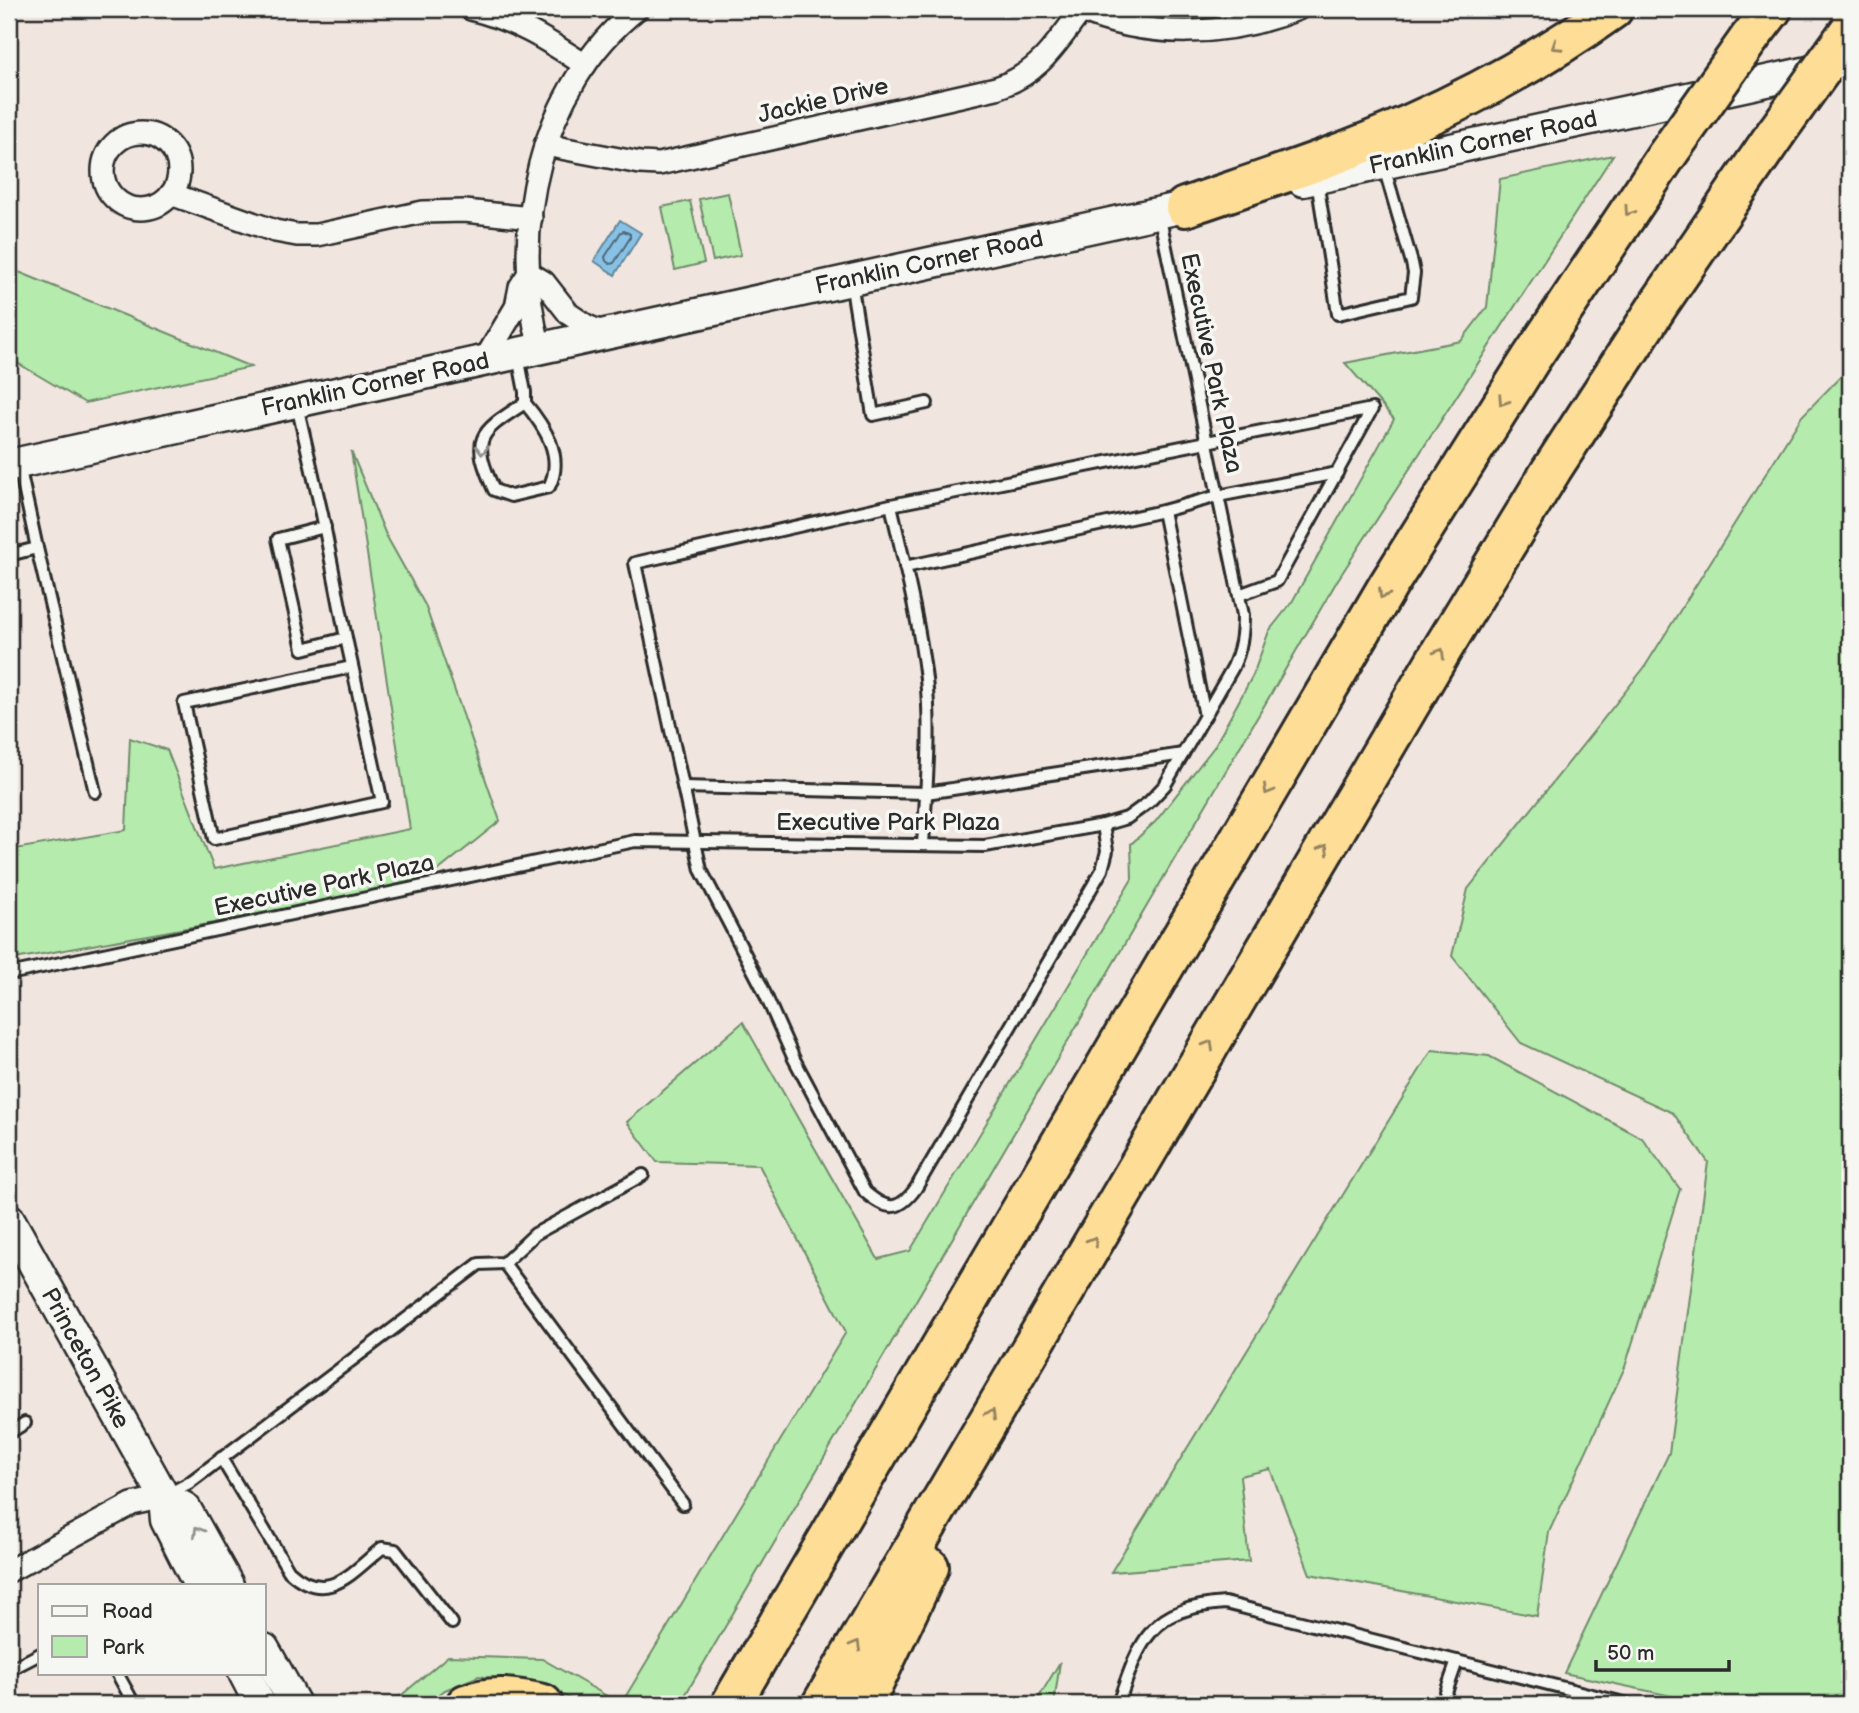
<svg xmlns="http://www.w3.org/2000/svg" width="1859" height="1713" font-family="'Balsamiq Sans',sans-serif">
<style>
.green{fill:#b5ebad;stroke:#708b6c;stroke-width:2}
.water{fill:#87c2e6;stroke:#62869b;stroke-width:2}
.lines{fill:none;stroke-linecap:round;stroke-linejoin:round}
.shore{stroke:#506776;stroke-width:2}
.lane-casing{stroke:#2b2b2b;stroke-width:16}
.street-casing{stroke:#2b2b2b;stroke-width:26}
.secondary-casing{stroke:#2b2b2b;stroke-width:35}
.highway-casing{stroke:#2b2b2b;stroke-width:44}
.lane{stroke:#f6f6f2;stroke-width:10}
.street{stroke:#f6f6f2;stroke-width:21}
.secondary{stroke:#f6f6f2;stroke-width:30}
.highway{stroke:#fedd96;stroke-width:38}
.highway-bridge-casing{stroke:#2b2b2b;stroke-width:44;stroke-linecap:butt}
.highway-bridge{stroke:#fedd96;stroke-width:38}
.oneway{stroke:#948460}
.oneway2{stroke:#90908e}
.labels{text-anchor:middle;stroke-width:7;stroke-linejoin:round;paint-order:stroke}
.street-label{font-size:24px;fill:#2b2b2b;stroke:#f6f6f2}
</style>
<rect width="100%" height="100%" fill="#f1e6df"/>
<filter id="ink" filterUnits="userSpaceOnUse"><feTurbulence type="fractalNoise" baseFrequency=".0143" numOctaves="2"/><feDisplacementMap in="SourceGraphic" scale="14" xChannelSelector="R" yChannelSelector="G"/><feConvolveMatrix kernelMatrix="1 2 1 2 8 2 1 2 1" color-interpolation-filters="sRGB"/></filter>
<g filter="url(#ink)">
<g class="green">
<path d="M1613,155l-276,426 -657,1123h-99l-32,-16 -70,-12 -34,14 -19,14h-35l57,-48 94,3 79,45 225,-372 -87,-167 -102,-3 -30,-40 116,-100 135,237 32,-8 222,-372 -1,-35 24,-22 59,-75 39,-72 16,-44 23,-29 102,-183 -49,-56 116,-22 26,-34 13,-128z"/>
<path d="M728,193l13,62 -28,6 -14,-62z"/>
<path d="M690,201l14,62 -29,7 -13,-63z"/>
<path d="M9,268l242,99 -166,36 -76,-45z"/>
<path d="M1850,367v1337h-141l-145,-31 105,-220 39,-291 -35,-49 -152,-70 -69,-87 16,-67 176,-221 158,-252z"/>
<path d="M351,451l35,84 39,70 75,216 -81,65 -410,74v-110l117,-20 4,-92 37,12 47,119 196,-40z"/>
<path d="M1432,1050l57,6 153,82 38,51 -55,178 -76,165 -12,84 -227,-42 -40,-105 -30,7 9,85 -138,11z"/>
<path d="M1060,1662l-6,42h-19z"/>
</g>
<path class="water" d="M620,220l21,13 -26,42 -21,-14z"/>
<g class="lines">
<path class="shore" d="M624,231l6,3v4l-16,25 -4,1 -4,-3 -1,-4 16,-25z"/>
<g class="lane-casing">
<g id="lane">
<path d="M1317,181l21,133 73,-17 3,-24 -2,-10 -28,-96"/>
<path d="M851,282l22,133 54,-12"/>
<path d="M518,356l7,36v11c19,23 40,53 24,84l-38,9 -17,-6c-24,-53 -15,-57 31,-87"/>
<path d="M297,405l25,109 24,124 36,164 -168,37 -30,-136 168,-36"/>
<path d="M891,505c13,57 28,115 35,174 6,54 0,111 -3,166"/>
<path d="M1163,511l42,205"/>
<path d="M325,527l-47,12 25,110 43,-11"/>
<path d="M37,548l58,244"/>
<path d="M9,555l28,-7 -18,-83"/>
<path d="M905,567l258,-56 55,-15 119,-23"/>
<path d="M683,787l243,6 257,-39"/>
<path d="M1103,825l4,26 -5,19 -186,318c-17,24 -29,23 -51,4l-71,-133 -33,-74 -60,-115 -66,-307 256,-58 481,-96 -95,172 -38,14"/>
<path d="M9,974l626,-133 350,5 118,-21 24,-7 22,-16 16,-17 68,-118c8,-18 10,-32 10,-52l-84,-401"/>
<path d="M504,1263l179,241"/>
<path d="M9,1433l16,-10"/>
<path d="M221,1458l68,113c38,35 62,2 93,-23l13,2 57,73"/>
<path d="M166,1495l23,-12 290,-219 25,-1 31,-29 108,-59"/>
<path d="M9,1670l31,-16"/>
<path d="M117,1673l17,31"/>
<path d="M1118,1704c22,-64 32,-96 107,-101l403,101"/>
<path d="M1442,1704l15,-43"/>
</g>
</g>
<g class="street-casing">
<g id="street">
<path d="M471,9c45,11 76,31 114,56"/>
<path d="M1077,9c70,31 151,28 221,0"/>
<circle cx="141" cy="171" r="38"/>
<path d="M545,145l95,18 19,1 337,-76c43,-14 59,-43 85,-77"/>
<path d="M171,194l104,37 22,4h20l106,-23 42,-1 66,7"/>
<path d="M540,348c-32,-117 0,-262 97,-339"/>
<path d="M484,361l32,-54 4,-20 9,-14 15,9 25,32 18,12 19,8"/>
<path d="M9,1571l123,-67 32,-7"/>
</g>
</g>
<g class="secondary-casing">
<g id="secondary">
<path d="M1303,181l547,-118"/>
<path d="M9,465l1198,-263"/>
<path d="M9,1219l155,278 2,23 33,65"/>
<path d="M164,1497l21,11 43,77"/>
<path d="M264,1649l31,55"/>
<path d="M244,1673l16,31"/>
</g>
</g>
<g class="highway-casing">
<g id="highway">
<path d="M1749,39l23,-30"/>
<path d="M1185,207c75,-26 152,-50 225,-83 70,-31 140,-70 203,-115"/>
<path d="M466,1704c26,-10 50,-6 77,0"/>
<path d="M731,1704l658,-1120 141,-224 137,-205"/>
<path d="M822,1704l621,-1056 109,-179 107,-165 117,-171"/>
<path d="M864,1704l65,-137"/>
</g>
</g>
<use href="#lane" class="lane"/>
<use href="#street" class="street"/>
<use href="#secondary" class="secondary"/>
<use href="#highway" class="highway"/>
<g class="highway-bridge-casing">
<g id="highway-bridge">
<path d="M1776,133l74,-103"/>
<path d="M1667,155l82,-116"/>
</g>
</g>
<use href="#highway-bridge" class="highway-bridge"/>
</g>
<defs><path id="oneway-chevron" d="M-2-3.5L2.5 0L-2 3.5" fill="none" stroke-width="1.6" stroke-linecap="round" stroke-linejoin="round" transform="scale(1.75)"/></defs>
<g class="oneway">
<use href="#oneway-chevron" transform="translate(1556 46) rotate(147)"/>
<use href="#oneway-chevron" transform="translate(1629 211) rotate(124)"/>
<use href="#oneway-chevron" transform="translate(1503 401) rotate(123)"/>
<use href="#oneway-chevron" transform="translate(1383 594) rotate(120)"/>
<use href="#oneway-chevron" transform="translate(1440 653) rotate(-59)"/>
<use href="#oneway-chevron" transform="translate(1268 790) rotate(120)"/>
<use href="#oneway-chevron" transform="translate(1324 849) rotate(-60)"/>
<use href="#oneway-chevron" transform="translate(1209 1045) rotate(-59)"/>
<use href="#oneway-chevron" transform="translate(1093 1241) rotate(-59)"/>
<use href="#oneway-chevron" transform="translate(991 1414) rotate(-60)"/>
<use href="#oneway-chevron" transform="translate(856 1645) rotate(-60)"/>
</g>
<g class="oneway2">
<use href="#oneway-chevron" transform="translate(482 450) rotate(92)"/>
<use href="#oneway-chevron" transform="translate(198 1531) rotate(-120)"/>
</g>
</g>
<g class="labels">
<g class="street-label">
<text transform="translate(823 100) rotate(-13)" y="8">Jackie Drive</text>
<text transform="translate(1483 142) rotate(-12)" y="8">Franklin Corner Road</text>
<text transform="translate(929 262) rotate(-12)" y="8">Franklin Corner Road</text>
<text transform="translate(1212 363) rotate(78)" y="8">Executive Park Plaza</text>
<text transform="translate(375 384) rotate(-12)" y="8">Franklin Corner Road</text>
<text x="888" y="830">Executive Park Plaza</text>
<text transform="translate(324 885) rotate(-12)" y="8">Executive Park Plaza</text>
<text transform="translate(86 1358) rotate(61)" y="8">Princeton Pike</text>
</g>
</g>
<rect width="1859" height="1713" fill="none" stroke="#f6f6f2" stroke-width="35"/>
<rect x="18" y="18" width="1824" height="1678" fill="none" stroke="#2b2b2b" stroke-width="2.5" filter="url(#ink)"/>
<rect x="38" y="1584" width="228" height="91" fill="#f6f6f2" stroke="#a5a5a2" stroke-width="2"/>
<rect x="52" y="1606" width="35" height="10" fill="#f6f6f2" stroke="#a5a5a2" stroke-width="2"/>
<text x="102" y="1618" font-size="21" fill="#2b2b2b">Road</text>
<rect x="52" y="1636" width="35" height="21" fill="#b5ebad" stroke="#a5a5a2" stroke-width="2"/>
<text x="102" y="1654" font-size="21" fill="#2b2b2b">Park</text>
<path d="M1596 1660v10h133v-10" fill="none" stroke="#2b2b2b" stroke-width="3.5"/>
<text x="1607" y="1660" font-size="21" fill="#2b2b2b" stroke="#f6f6f2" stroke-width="5" paint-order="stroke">50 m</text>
</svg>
